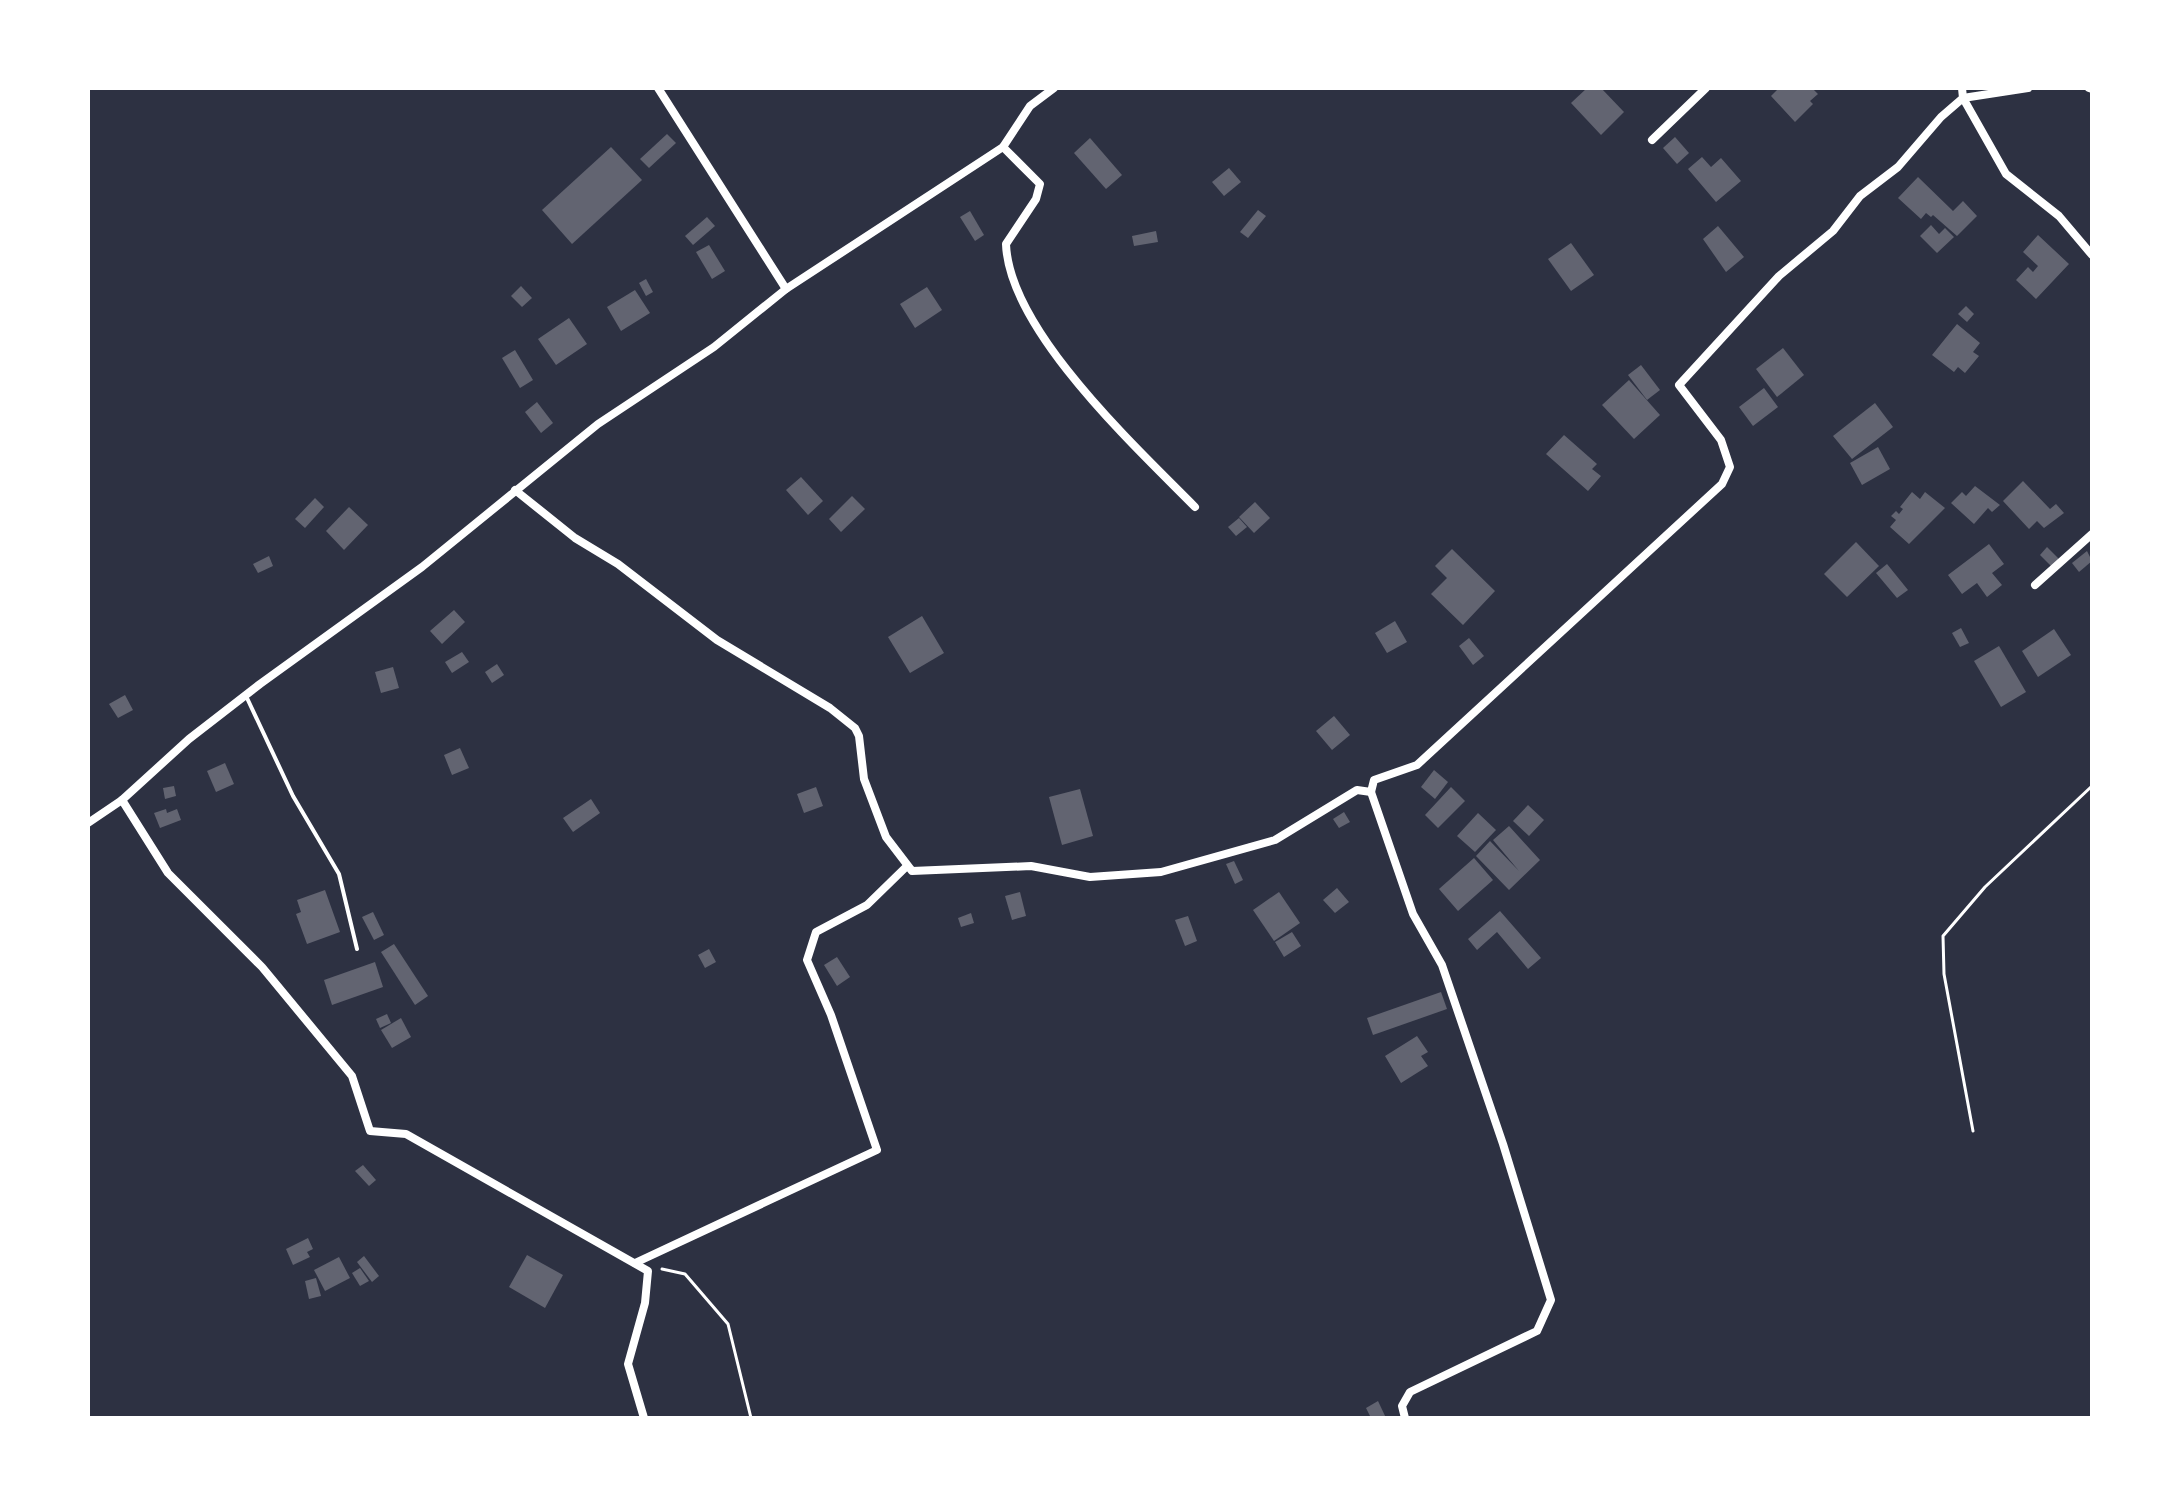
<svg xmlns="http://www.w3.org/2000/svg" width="2180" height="1506" font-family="'Space Grotesk',sans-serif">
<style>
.building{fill:#626471}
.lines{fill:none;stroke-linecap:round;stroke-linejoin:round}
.path{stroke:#fff;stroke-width:3}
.service{stroke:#fff;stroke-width:4}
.minor{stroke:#fff;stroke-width:8}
</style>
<rect width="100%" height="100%" fill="#2d3142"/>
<g class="building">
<path d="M1587,88h14l23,24 -23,23 -30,-32z"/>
<path d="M1779,88h33l6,6 -8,7 3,3 -18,18 -24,-26z"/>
<path d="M667,134l9,9 -27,25 -9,-9z"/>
<path d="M1675,137l14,16 -12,11 -14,-16z"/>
<path d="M1090,138l32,37 -16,14 -32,-36z"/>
<path d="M611,147l31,33 -70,64 -30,-34z"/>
<path d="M1702,157l9,10 10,-9 20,23 -25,21 -28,-33z"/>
<path d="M1229,168l12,14 -17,14 -12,-14z"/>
<path d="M1918,177l35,34 10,-10 14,15 -20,20 -24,-21 -2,2 -5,-4 -5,6 -23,-21z"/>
<path d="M1258,210l8,6 -18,22 -8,-6z"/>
<path d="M970,211l14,24 -9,6 -15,-24z"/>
<path d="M707,217l8,9 -22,19 -8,-9z"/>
<path d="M1931,225l8,9 6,-6 9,9 -17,16 -17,-17z"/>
<path d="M1718,226l26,31 -18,15 -23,-33z"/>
<path d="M1156,231l2,11 -24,4 -2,-10z"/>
<path d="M2038,235l31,29 -33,35 -20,-19 12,-13 5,5 5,-6 -15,-14z"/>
<path d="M1571,243l23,32 -23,16 -23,-32z"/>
<path d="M709,245l16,26 -13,8 -16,-27z"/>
<path d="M646,279l7,13 -7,4 -7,-13z"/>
<path d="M521,286l11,12 -10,9 -11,-11z"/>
<path d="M927,287l15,23 -27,18 -15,-24z"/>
<path d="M635,290l15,23 -29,18 -14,-24z"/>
<path d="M1966,306l8,8 -7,8 -9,-8z"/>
<path d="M569,318l18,26 -31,21 -18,-26z"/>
<path d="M1957,324l23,19 -7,9 6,4 -14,17 -7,-6 -4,5 -22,-17z"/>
<path d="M1783,348l21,27 -27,22 -21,-28z"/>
<path d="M515,350l18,30 -13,8 -18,-30z"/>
<path d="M1641,365l19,25 -13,10 -19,-25z"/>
<path d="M1629,380l31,35 -26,24 -32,-34z"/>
<path d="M1764,388l14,19 -25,19 -14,-19z"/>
<path d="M537,402l16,21 -12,10 -16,-21z"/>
<path d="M1875,403l18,24 -41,32 -19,-23z"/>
<path d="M1564,435l33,29 -5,5 9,7 -13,15 -42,-37z"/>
<path d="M1878,447l12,22 -28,16 -12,-22z"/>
<path d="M801,477l22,24 -15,14 -22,-25z"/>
<path d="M2023,481l27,28 6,-5 8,9 -20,15 -7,-7 -8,8 -26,-28z"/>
<path d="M1975,486l25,19 -8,7 -4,-4 -14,16 -23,-21 11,-11 4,4z"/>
<path d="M1912,492l8,7 5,-7 20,16 -36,36 -19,-17 6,-7 -5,-4 5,-5 3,3 4,-5 -3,-2z"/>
<path d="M852,496l13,13 -24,23 -12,-13z"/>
<path d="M315,498l9,9 -19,21 -10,-9z"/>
<path d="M1255,502l15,16 -16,15 -15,-16z"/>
<path d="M349,507l19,18 -24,25 -18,-19z"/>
<path d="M1239,518l8,9 -11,9 -8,-9z"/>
<path d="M1856,542l23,24 -32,31 -23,-23z"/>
<path d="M1989,544l15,20 -12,9 10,12 -15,12 -10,-14 -15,11 -14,-19z"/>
<path d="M2047,547l13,13 -7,8 -13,-13z"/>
<path d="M1452,549l43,42 -32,34 -32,-31 16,-16 -12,-12z"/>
<path d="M2087,551l5,10 -13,11 -7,-9z"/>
<path d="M269,556l4,10 -15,7 -5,-9z"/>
<path d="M1887,564l21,26 -11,8 -21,-25z"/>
<path d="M454,610l11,12 -23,22 -12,-13z"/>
<path d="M922,616l22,37 -34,20 -22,-36z"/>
<path d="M1395,621l12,21 -20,11 -12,-20z"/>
<path d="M1961,628l8,15 -9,4 -8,-14z"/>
<path d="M2054,629l17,26 -33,22 -16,-26z"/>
<path d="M1469,638l15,18 -11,9 -14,-19z"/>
<path d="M1999,646l27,46 -25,15 -27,-46z"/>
<path d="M462,652l7,10 -17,11 -7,-11z"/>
<path d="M497,664l7,11 -12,8 -7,-11z"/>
<path d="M393,667l6,21 -18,5 -6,-21z"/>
<path d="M125,695l8,15 -15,8 -9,-14z"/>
<path d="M1334,716l16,19 -18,15 -16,-19z"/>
<path d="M460,748l9,20 -17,7 -8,-20z"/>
<path d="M225,763l9,21 -18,8 -9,-21z"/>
<path d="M1434,770l14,12 -13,17 -14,-12z"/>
<path d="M174,786l2,10 -11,3 -2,-11z"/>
<path d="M816,787l7,19 -19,7 -7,-19z"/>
<path d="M1451,787l14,14 -27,27 -13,-13z"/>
<path d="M1080,789l13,47 -31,9 -13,-48z"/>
<path d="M591,799l9,14 -27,19 -10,-14z"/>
<path d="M1528,805l16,15 -15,16 -16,-15z"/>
<path d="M166,809l1,4 10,-4 4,11 -21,8 -6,-15z"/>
<path d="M1344,812l6,10 -11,6 -6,-9z"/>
<path d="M1478,813l18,17 -21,22 -18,-16z"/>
<path d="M1509,826l31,34 -31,30 -33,-34 14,-15 29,30 -26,-31z"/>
<path d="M1474,858l19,22 -35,31 -19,-22z"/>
<path d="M1234,861l9,19 -8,4 -9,-20z"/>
<path d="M1337,888l12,14 -14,11 -12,-13z"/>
<path d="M325,890l15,42 -33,12 -11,-30 5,-2 -4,-12z"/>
<path d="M1020,892l6,24 -14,4 -7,-24z"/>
<path d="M1279,892l21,31 -26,18 -21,-31z"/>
<path d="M1500,911l41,47 -13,11 -31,-37 -20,18 -9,-11z"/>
<path d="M373,912l11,23 -10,5 -12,-23z"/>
<path d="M971,913l3,10 -13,4 -3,-9z"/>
<path d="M1188,916l9,25 -12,5 -10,-26z"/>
<path d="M1292,932l9,14 -17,11 -9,-15z"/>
<path d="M394,944l34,52 -13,9 -34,-53z"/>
<path d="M709,949l7,13 -11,6 -7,-13z"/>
<path d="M837,957l13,20 -13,9 -13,-21z"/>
<path d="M375,962l8,25 -51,18 -8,-25z"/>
<path d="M1441,992l6,17 -74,26 -6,-17z"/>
<path d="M387,1014l4,9 -11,5 -4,-9z"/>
<path d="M401,1018l10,19 -19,11 -11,-18z"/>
<path d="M1417,1036l11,16 -7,4 7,10 -27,17 -16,-27z"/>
<path d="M363,1165l13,15 -7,6 -14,-15z"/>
<path d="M308,1238l5,11 -6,3 3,5 -17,8 -7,-16z"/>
<path d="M527,1255l36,20 -18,33 -36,-21z"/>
<path d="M364,1256l15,20 -7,6 -15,-20z"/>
<path d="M339,1257l11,21 -25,13 -11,-21z"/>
<path d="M360,1268l9,13 -9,5 -8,-13z"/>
<path d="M316,1278l5,18 -12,3 -4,-18z"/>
<path d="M1378,1401l8,17h-15l-5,-10z"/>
</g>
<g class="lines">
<g class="path">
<path d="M1973,1131l-29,-157 -1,-38 42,-49 107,-101"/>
<path d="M662,1269l23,5 43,50 23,94"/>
</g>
<path class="service" d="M247,698l46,98 46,78 18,75"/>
<g class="minor">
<path d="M658,88l128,201"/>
<path d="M2028,88l-65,10 43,76 53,42 33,39"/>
<path d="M2089,88l3,1"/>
<path d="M1652,140l54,-52"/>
<path d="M1003,147l37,37 -4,15 -30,45c3,86 130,203 189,263"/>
<path d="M515,490l60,48 43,26 99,76 113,68 25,20 4,8 5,43 22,58 26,34 119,-5 59,11 71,-5 114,-32 82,-50 14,2 3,-12 43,-15 305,-281 8,-17 -9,-27 -42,-55 100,-109 54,-45 27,-35 38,-29 43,-50 22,-19 -1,-10"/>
<path d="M2035,585l57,-51"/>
<path d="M1371,792l42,122 29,51 61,179 48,156 -14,31 -127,61 -8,14 3,12"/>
<path d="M122,800l46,73 94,94 90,109 18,55 36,3 242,137 -3,32 -17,61 16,54"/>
<path d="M88,823l34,-23 67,-61 71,-55 162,-117 176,-143 116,-77 72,-58 217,-142 27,-41 24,-18"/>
<path d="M635,1263l242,-113 -46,-135 -24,-55 9,-28 51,-27 40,-39"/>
</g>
</g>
<rect width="2180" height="1506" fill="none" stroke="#ffffff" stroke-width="180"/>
</svg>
